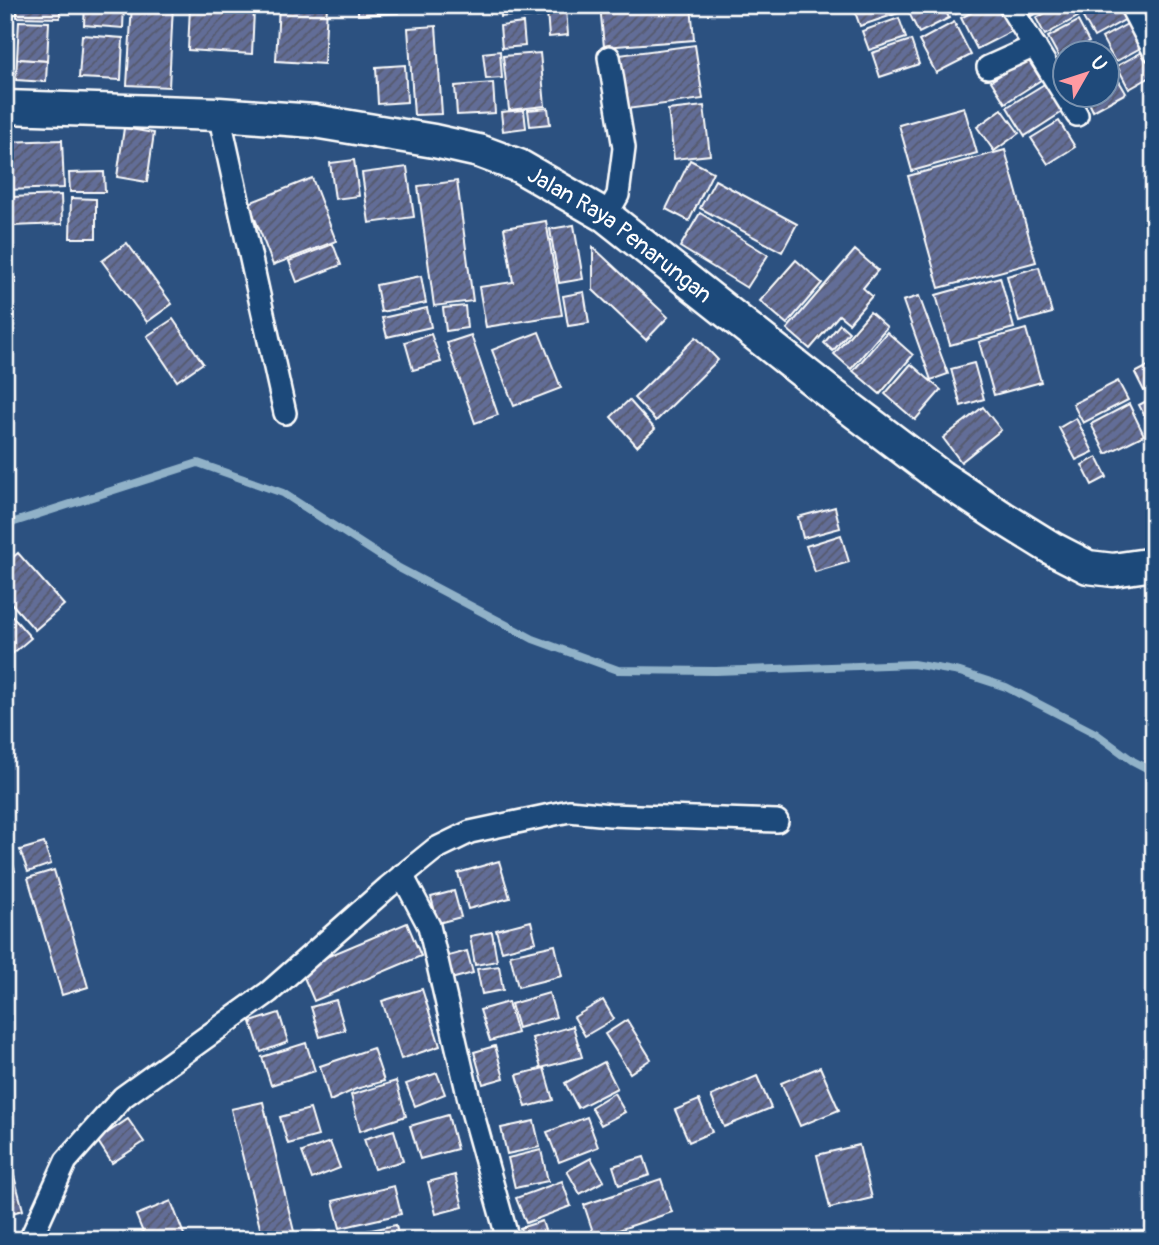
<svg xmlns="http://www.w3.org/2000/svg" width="1159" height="1245" font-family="Pangolin,sans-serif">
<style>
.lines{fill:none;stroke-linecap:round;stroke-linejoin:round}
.stream{stroke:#91b2c8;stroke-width:8}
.building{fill:url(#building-hatch);stroke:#fff;stroke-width:2}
.street-casing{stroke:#fff;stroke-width:26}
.secondary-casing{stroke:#fff;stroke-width:37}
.street{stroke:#1f4a7a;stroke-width:21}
.secondary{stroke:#1f4a7a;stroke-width:32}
.labels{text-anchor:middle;stroke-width:7;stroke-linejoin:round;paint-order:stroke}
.street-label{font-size:23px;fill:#fff;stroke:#1f4a7a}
</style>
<defs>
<pattern id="building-hatch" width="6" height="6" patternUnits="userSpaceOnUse" patternTransform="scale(1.75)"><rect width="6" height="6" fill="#626d97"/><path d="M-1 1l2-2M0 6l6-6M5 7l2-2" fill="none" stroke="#55596a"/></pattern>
</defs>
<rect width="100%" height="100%" fill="#2c5180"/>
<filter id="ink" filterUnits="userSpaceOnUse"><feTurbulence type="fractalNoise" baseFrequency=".0143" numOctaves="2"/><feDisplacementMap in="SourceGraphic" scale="14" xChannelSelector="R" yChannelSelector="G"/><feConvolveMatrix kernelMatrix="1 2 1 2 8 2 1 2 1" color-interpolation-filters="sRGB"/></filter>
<g filter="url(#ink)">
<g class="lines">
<path class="stream" d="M5,525l193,-62 85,30 116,75 134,71 85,31 98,1 197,-7 47,8 46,15 89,46 38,28 21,11"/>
</g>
<g class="building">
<path d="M17,5h43v13l-43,-1z"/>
<path d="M85,5h39l-1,23 -39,-3z"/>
<path d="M132,5h41l-4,82 -42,-2z"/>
<path d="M279,5h48l-3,59 -48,-3z"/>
<path d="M358,5h39l1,8 -40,2z"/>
<path d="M500,5h18l1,10 -18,2z"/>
<path d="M522,5h20l1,11 -19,2z"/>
<path d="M600,5h91l3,35 -90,7z"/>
<path d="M873,5h26l2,7 -41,14 -5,-14z"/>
<path d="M918,5h25l6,13 -30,15 -11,-22z"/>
<path d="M951,5h22l-17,9z"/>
<path d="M985,5h13l14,26 -35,18 -16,-31z"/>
<path d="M1026,5h23v1l-18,10z"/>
<path d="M1060,5h13l6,11 -34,19 -9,-17z"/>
<path d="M1081,5h37l8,14 -32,18 -17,-30z"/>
<path d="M190,7l64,3 -2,44 -64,-4z"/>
<path d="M566,9l2,26 -19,2 -2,-26z"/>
<path d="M5,17l7,1 -3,36h-4z"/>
<path d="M899,18l7,20 -37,12 -7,-19z"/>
<path d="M19,21l30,1 -2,39 -30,-2z"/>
<path d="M1078,21l11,21 -18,10h-7v4l-4,3 -12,-22z"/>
<path d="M954,22l17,33 -35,18 -17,-32z"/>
<path d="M523,23l2,23 -23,2 -2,-22z"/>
<path d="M1129,23l13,24 -27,15 -13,-24z"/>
<path d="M436,26l6,88 -28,1 -6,-87z"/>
<path d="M82,35l41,3 -2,42 -42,-2z"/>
<path d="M911,40l8,24 -39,13 -8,-24z"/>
<path d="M695,45l8,54 -76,10 -8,-54z"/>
<path d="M1093,46l4,6h-17z"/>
<path d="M500,51l2,27 -16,1 -3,-26z"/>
<path d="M1144,51l10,19v5l-25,14 -12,-23z"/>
<path d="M540,53l5,53 -36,4 -6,-54z"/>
<path d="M1027,58l14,22 -36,23 -14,-22z"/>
<path d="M17,59l30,2 -1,21 -30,-2z"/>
<rect x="5" y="61" width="4" height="17"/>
<path d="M405,65l2,37 -29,2 -2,-37z"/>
<path d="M1112,69l14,24 -33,18 -8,-17h21v-22z"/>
<path d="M493,83l2,30 -38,2 -2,-29z"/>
<path d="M1046,83l18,28 -39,25 -18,-29z"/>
<path d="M704,106l6,49 -36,4 -6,-49z"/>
<path d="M964,107l13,46 -65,18 -13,-46z"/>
<path d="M548,108l2,16 -20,2 -2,-16z"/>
<path d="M1002,109l17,24 -25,18 -17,-24z"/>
<path d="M524,110l2,18 -23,3 -2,-19z"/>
<path d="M1059,121l16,26 -27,17 -17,-26z"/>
<path d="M124,128l30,5 -7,49 -30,-5z"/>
<path d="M62,140l2,48 -59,2v-48z"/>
<path d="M1005,150l31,112 -97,26 -31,-112z"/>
<path d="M354,160l5,36 -24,3 -5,-36z"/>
<path d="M690,160l23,12 -24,49 -23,-12z"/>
<path d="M407,167l7,50 -45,6 -7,-50z"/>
<path d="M104,172l1,20h-35l-1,-19z"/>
<path d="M312,178l24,63 -63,24 -24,-62z"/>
<path d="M715,180l82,44 -15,28 -82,-44z"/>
<path d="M457,181l16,120 -39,5 -16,-120z"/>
<path d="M61,195l1,29 -50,2 -1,-29z"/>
<path d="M71,198l25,1v39h-26z"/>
<path d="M700,213l68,42 -21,33 -67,-41z"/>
<path d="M5,216l11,67 -11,1z"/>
<path d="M546,221l16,94 -76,12 -7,-40 34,-5 -9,-54z"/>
<path d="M574,225l9,54 -24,4 -9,-54z"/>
<path d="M127,243l45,61 -25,18 -45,-61z"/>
<path d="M333,244l8,21 -44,17 -8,-21z"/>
<path d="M593,247l75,70 -22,23 -53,-50z"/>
<path d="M855,250l23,20 -15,18 9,8 -23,27 -10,-8 -29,34 -23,-20z"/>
<path d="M796,260l26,23 -35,41 -27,-23z"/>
<path d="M1039,267l13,46 -33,9 -12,-46z"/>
<path d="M421,276l5,27 -45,9 -5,-27z"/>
<path d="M1000,277l14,51 -64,17 -14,-50z"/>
<path d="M584,292l5,31 -21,3 -5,-30z"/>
<path d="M919,296l29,78 -17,6 -28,-79z"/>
<path d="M465,306l2,22 -21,3 -3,-23z"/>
<path d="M427,308l4,19 -44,10 -5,-19z"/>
<path d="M870,312l17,15 -36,42 -17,-15z"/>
<path d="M173,319l30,44 -26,18 -30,-45z"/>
<path d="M840,324l9,8 -16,19 -9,-8z"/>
<path d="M1026,329l15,53 -47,13 -15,-53z"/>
<path d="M539,332l22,56 -47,18 -22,-56z"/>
<path d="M887,332l26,23 -33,39 -27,-23z"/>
<path d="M431,334l10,28 -28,8 -8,-28z"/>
<path d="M471,335l27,80 -23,8 -28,-80z"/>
<path d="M696,337l22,23 -62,61 -22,-23z"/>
<path d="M974,363l10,36 -23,7 -10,-37z"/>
<path d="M1154,363v23l-10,5 -9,-18z"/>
<path d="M911,364l30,26 -26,30 -30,-26z"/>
<path d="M1118,381l10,19 -45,23 -10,-19z"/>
<path d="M1154,397v37l-15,-29z"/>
<path d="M629,400l26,29 -18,17 -26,-29z"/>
<path d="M1129,404l15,31 -38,19 -15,-30z"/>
<path d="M983,407l18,23 -40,32 -18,-24z"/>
<path d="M1076,418l17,34 -17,8 -17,-32z"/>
<path d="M1097,457l10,20 -15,8 -10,-20z"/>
<path d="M835,507l5,21 -37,10 -5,-21z"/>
<path d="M841,535l8,27 -34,10 -9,-26z"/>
<path d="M18,553l46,52 -29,25 -30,-34v-32z"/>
<path d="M5,608l26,30 -26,22z"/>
<path d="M5,839l10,32 -10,3z"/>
<path d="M44,843l7,21 -23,8 -8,-22z"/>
<path d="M499,861l11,37 -42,11 -10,-36z"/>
<path d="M54,870l34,117 -26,8 -34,-117z"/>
<path d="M454,891l7,26 -23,6 -7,-26z"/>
<path d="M531,921l5,21 -34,9 -6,-21z"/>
<path d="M407,923l14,33 -107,45 -14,-33z"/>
<path d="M492,932l5,29 -22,4 -5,-29z"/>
<path d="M555,945l7,31 -44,11 -8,-32z"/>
<path d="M467,951l6,22 -22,6 -6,-22z"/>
<path d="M499,966l4,24 -21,4 -5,-25z"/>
<path d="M422,989l18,57 -39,13 -19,-58z"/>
<path d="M549,993l7,24 -38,11 -7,-24z"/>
<path d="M336,1000l9,30 -25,7 -9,-30z"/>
<path d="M603,1000l11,19 -29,17 -11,-19z"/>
<path d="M508,1002l9,31 -27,8 -10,-31z"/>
<path d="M279,1013l9,29 -27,10 -10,-30z"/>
<path d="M627,1020l24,39 -21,14 -25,-39z"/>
<path d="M573,1026l9,31 -41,11 -9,-30z"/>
<path d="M306,1043l9,28 -44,14 -9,-28z"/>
<path d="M495,1046l9,32 -21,6 -9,-32z"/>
<path d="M373,1048l11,33 -28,8 -26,12 -10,-35z"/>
<path d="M604,1062l13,26 -39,20 -13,-25z"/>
<path d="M820,1067l19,43 -39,16 -19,-43z"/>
<path d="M544,1068l9,32 -27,7 -9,-32z"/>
<path d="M437,1073l8,21 -30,12 -9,-22z"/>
<path d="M757,1076l14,32 -47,19 -13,-31z"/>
<path d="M396,1081l10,35 -46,15 -9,-36z"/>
<path d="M614,1093l11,19 -24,13 -10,-18z"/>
<path d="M699,1100l13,32 -23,10 -14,-32z"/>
<path d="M263,1102l33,138h-33l-32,-131z"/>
<path d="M310,1109l8,27 -30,8 -8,-27z"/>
<path d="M448,1115l9,34 -37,10 -10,-33z"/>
<path d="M587,1117l11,30 -39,15 -12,-30z"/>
<path d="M128,1119l16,23 -32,21 -15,-23z"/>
<path d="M534,1121l6,26 -33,7 -6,-26z"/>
<path d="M394,1130l9,31 -29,8 -10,-30z"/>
<path d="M330,1142l10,26 -28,11 -10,-27z"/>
<path d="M859,1145l13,53 -42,10 -13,-53z"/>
<path d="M541,1150l7,31 -33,7 -7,-30z"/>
<path d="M9,1157l14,53 -18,5v-57z"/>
<path d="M644,1157l6,18 -31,10 -6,-19z"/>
<path d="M591,1158l13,23 -24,13 -13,-23z"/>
<path d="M455,1175l8,32 -27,7 -8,-32z"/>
<path d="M661,1179l11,33 -77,26 -11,-33z"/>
<path d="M562,1181l9,25 -45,17 -10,-25z"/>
<path d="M394,1186l7,28 -61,14 -7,-27z"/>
<path d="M171,1201l15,39h-40l-10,-25z"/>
<path d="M542,1221l6,19h-24l-4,-12z"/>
<path d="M396,1225l3,15h-42l-1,-7z"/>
<path d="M320,1231l2,9h-20l-1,-4z"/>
<path d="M626,1232l3,8h-18z"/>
</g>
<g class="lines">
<g class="street-casing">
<g id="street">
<path d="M1009,5l68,110"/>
<path d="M1130,5l24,46"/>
<path d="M988,67l47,-21"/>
<path d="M219,114l66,299"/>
<path d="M606,216l12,-21 6,-47 -15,-91"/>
<path d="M402,875l27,51 41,178 38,136"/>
<path d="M30,1240l36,-79 57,-64 146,-105 119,-105 47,-38 35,-17 99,-21 41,4 167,6"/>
</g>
</g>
<g class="secondary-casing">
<g id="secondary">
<path id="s1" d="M5,107l214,7 95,7 120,20 45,10 40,15 87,50 220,174 115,87 62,41 50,31 35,18 25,3 41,-6"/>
</g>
</g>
<use href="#street" class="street"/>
<use href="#secondary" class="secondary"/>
</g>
</g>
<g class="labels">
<g class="street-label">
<text dy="8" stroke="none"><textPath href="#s1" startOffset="642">Jalan Raya Penarungan</textPath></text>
</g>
</g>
<rect width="1159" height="1245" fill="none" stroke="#1f4a7a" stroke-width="28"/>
<rect x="14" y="14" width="1131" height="1217" fill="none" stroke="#fff" stroke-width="2.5" filter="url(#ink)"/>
<g transform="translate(1086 74) rotate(51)"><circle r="33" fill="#1f4a7a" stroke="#7992af" stroke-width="2"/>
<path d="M0-5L12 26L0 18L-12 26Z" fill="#ff9aa2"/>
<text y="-10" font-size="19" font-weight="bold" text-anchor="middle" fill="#ffffff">U</text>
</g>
</svg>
